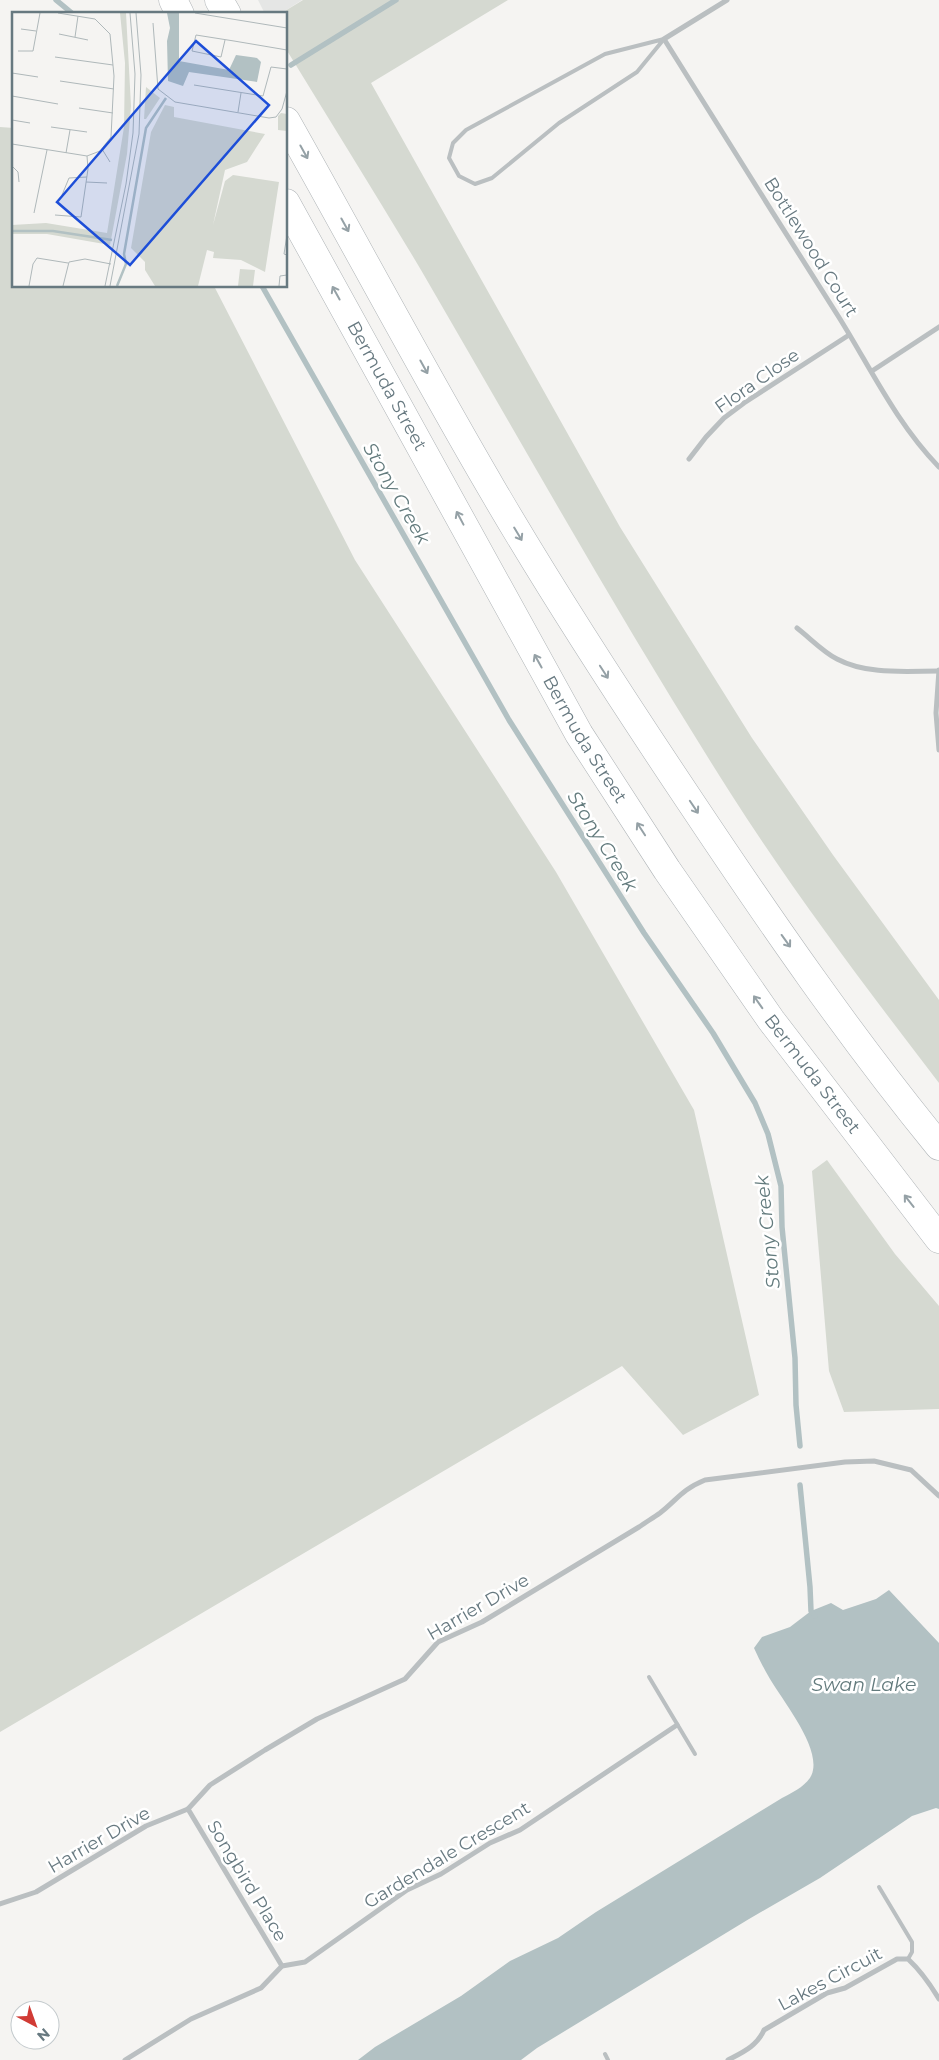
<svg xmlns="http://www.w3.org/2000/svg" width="939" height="2060" font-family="Montserrat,sans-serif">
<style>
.built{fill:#e5e6e5}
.green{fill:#d5d9d1}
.water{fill:#b2c1c3}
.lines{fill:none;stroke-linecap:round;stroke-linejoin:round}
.stream{stroke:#b2c1c3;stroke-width:5.5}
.primary-casing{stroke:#aeb3b6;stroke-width:29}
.lane{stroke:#babfc1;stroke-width:4}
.street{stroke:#babfc1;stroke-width:5}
.primary{stroke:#fff;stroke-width:28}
.oneway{stroke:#95a1a6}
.labels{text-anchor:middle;stroke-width:5;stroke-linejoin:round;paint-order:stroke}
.street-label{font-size:18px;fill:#677980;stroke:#fff}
.water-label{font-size:19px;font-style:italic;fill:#637b7d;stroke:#fff}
.inset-river{fill:none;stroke:#b2c1c3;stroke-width:2.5}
.inset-road{fill:none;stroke:#afb8ba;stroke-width:1}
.view{fill:#1d4ed8;fill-opacity:0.15;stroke:#1d4ed8;stroke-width:2.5}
.inset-edge{fill:none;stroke:#677980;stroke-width:2.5}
</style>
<rect width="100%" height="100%" fill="#f5f4f2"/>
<path class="built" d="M258,0h44l-22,14h-15z"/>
<g class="green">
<path d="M303,0h205l-137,83 249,444 132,211 81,117 106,145v83c-72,-94 -144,-189 -208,-289 -109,-171 -208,-349 -310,-524 -44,-74 -90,-147 -135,-221v-35h-6z"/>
<path d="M0,127l14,1v158h200l141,274 201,312 138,238 65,285 -76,40 -61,-69 -622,366z"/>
<path d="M827,1160l68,94 44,52v103l-95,3 -15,-41 -17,-200z"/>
</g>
<path class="water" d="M889,1590l50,53v166l-3,-1 -24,8 -92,62 -71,41 -212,129 -16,12h-163l17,-13 86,-51 49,-35 48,-23 38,-26 186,-114c11,-6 29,-14 31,-28 5,-26 -30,-69 -43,-91 -6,-10 -11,-20 -16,-31l8,-11 28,-10 21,-16 20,-8 12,7 33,-11z"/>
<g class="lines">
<g class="stream">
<path d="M56,0l17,14"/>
<path d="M291,65l105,-65"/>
<path d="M262,286l247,434 135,213 69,100 42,70 13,31 13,52 1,41 13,131 1,47 4,41"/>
<path d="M800,1485l10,102 1,24 4,5"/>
</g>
<g class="primary-casing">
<g id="primary">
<path d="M173,0l7,14"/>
<path d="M219,0l8,14"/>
<path d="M286,121c69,122 135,247 206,368 63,108 131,212 200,315 78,117 158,233 247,342"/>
<path id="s1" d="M286,203l293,531 88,136 104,150 168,219"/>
</g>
</g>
<g class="lane">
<path d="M664,39l-27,33 -78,51 -67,55 -17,6 -16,-8 -10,-18 4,-15 13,-13 139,-76z"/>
<path d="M649,1677l46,77"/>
<path d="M879,1887l33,55v10l-4,7"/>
<path d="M605,2054l3,6"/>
</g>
<g class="street">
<path d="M727,0l-63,39c58,93 117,187 176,280 31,50 57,105 99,148"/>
<path d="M872,371l67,-44"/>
<path d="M689,459l17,-22 18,-19 20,-15 105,-68"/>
<path d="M797,628c13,10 26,24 40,31 30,16 69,12 102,12"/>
<path d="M939,670l-3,43 3,37"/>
<path d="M188,1809l94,157"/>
<path d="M0,1904l36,-12 110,-66 42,-17 22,-24 55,-35 52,-31 88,-40 33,-37 44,-20 157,-95c7,-5 14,-9 21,-14 18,-14 21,-23 45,-33l140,-18 29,-1 37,9 28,26"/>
<path d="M125,2060l66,-41 70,-31 21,-22 23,-4 102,-72 34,-16 49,-31 30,-13 157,-105"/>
<path d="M728,2060c15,-8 29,-14 36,-30l63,-37 18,-5 52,-29h11c13,12 22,25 31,40"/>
</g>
<use href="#primary" class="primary"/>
</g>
<defs><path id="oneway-shaft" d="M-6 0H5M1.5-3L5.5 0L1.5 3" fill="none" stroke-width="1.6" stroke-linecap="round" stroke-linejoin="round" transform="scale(1.25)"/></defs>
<g class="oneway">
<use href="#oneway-shaft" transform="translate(304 152) rotate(61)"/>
<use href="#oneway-shaft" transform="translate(345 225) rotate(61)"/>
<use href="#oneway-shaft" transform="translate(336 293) rotate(-119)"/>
<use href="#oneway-shaft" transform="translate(424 367) rotate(61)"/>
<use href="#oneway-shaft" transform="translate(460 518) rotate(-118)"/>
<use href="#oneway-shaft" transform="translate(518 534) rotate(59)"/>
<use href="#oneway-shaft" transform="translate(538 661) rotate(-119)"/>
<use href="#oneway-shaft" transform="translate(604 672) rotate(57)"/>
<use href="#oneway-shaft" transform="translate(694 807) rotate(56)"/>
<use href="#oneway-shaft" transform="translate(641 829) rotate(-123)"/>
<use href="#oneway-shaft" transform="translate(786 941) rotate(54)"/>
<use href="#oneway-shaft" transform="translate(758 1002) rotate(-125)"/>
<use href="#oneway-shaft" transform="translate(909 1201) rotate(-128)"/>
</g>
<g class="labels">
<g class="street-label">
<text transform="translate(811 247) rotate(58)" y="6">Bottlewood Court</text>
<text transform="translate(757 381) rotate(-35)" y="6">Flora Close</text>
<text dy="6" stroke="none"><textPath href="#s1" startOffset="209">Bermuda Street</textPath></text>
<text dy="6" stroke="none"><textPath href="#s1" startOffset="614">Bermuda Street</textPath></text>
<text dy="6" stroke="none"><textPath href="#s1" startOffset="1019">Bermuda Street</textPath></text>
<text transform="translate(478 1607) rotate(-30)" y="6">Harrier Drive</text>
<text transform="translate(99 1840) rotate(-30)" y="6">Harrier Drive</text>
<text transform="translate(447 1855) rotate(-31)" y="6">Gardendale Crescent</text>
<text transform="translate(247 1881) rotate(59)" y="6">Songbird Place</text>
<text transform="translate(830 1979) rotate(-28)" y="6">Lakes Circuit</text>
</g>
<g class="water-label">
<text transform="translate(397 493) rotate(60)" y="7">Stony Creek</text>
<text transform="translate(603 841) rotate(58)" y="7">Stony Creek</text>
<text transform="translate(767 1232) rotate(-96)" y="7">Stony Creek</text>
<text x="864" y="1691">Swan Lake</text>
</g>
</g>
<g transform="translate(12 12)">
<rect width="275" height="275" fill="#f5f4f2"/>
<path d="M108,1h6l5,93 -4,48 -17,91 -63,-11h-35v-9l34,-2 61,10 17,-106 1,-64zM134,75l14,11 -14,21h-2zM153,93l9,2v10l91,17 -18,28 -22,8 -12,55 12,-44 8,-6 46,7 -14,90 -24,-12 -28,-2 1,-6 -7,-2 -9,36h-43l-10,-16v-8l-14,-14 20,-116zM269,101l6,1v17l-9,-1v-14zM228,257l15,1 -2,16h-15z" fill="#d5d9d1"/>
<path d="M155,1h12v48l50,9 7,-15 21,3 4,4 -4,20 -68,-10 -6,14 -15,-5 -1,-40 3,-13z" fill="#b2c1c3"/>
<path class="inset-river" d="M0,219h41l59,9M105,274l9,-22 -2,-10 22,-126 20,-30"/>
<path class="inset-road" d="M183,1l92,15M141,11l5,66 17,13 94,16 7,-1 6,-8 5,-18M9,17l15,2M47,22l29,6M63,25l3,-21M213,28l-4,17 -29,-6 4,-16 38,6 53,9M6,39h15l7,-38M43,45l58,8M0,61l26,4M48,69l54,8M182,73l69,11 8,-29 16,2M0,84l46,8M67,96l34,5M226,100l3,-19M0,108l18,3M39,115l36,5M0,132l75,12 13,-5 11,-14 3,-61 -4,-42 -15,-15 -37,-6M90,137l8,13M54,141l4,-23M0,154l6,6 1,10M74,170l21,1M50,183l7,-17 18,-1M22,201l13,-63M43,203l26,2 7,-48 -1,-13M275,223l-3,19 3,1M17,274l4,-22 4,-6 31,5M51,274l6,-24 16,-3 26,5M93,274l21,-102 7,-51 2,-59 -5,-61M98,274l29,-152 2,-59 -5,-62M267,274l1,-10 7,-1"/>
<path class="view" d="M184,29l73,64 -139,160 -73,-63z"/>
<rect width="275" height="275" class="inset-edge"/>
</g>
<g transform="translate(35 2025) rotate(139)"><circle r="24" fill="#ffffff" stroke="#c2c9cc"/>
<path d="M0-4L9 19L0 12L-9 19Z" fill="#d13b35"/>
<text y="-8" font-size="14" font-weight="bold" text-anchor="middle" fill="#677980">N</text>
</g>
</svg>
